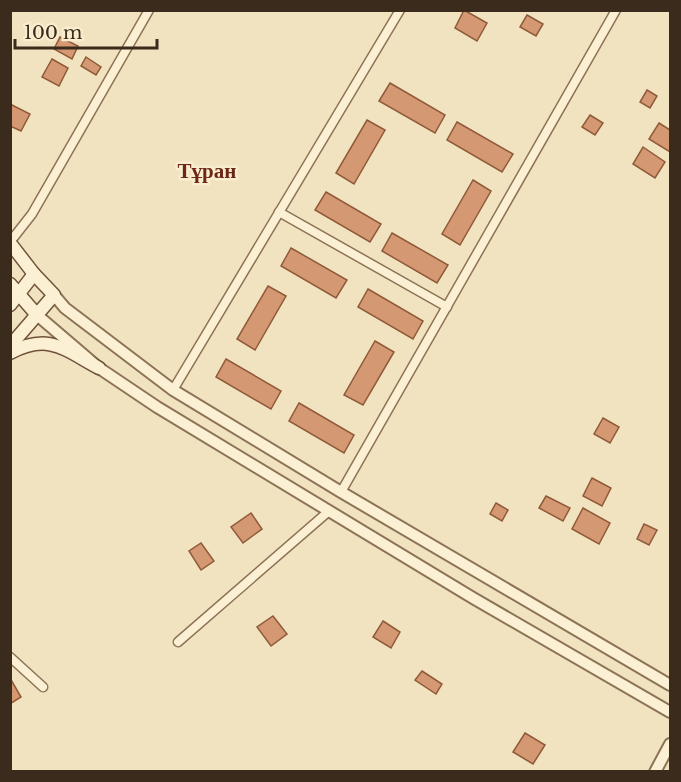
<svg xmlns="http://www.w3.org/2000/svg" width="681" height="782" font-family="'Libre Baskerville',serif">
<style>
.building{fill:#d49972;stroke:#8f5a39;stroke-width:1.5}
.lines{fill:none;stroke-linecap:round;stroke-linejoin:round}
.minor-casing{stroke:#8d7356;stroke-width:11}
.tertiary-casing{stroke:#8d7356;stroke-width:14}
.secondary-casing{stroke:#6f5339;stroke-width:15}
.minor{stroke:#fcf0d4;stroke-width:8}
.tertiary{stroke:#fcf0d4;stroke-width:10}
.secondary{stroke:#fcf0d4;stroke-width:12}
.labels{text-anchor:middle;stroke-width:5;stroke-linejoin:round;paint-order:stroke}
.district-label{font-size:21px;font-weight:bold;fill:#6d2717;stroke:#f9edd0}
</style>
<rect width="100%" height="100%" fill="#f2e3c0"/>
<g class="building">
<path d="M464,10l23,13 -10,18 -22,-13z"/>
<path d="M527,15l16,9 -7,12 -16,-9z"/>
<path d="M60,37l18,9 -6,13 -18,-10z"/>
<path d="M86,57l15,10 -5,8 -15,-9z"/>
<path d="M52,59l16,9 -9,18 -17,-9z"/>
<path d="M390,83l55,32 -10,18 -56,-32z"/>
<path d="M647,90l10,6 -7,12 -10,-6z"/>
<path d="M10,104l20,10 -9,17 -11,-5z"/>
<path d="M590,115l13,8 -8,12 -13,-8z"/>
<path d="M367,120l18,10 -31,54 -18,-11z"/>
<path d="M457,122l56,32 -11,18 -55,-32z"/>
<path d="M659,123l11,7v22l-21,-13z"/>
<path d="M643,147l22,15 -10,16 -22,-14z"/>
<path d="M473,180l18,11 -31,54 -18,-11z"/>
<path d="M326,192l55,32 -11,18 -55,-32z"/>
<path d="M392,233l56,32 -11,18 -55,-32z"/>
<path d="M291,248l56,32 -11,18 -55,-32z"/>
<path d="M268,286l18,10 -31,54 -18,-11z"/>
<path d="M368,289l55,32 -10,18 -55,-32z"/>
<path d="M375,341l19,11 -31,53 -19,-10z"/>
<path d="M226,359l55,32 -10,18 -55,-32z"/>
<path d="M299,403l55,32 -10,18 -55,-32z"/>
<path d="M603,418l16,9 -9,16 -16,-9z"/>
<path d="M592,478l19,10 -9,18 -19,-10z"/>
<path d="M546,496l24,12 -7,13 -24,-13z"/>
<path d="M496,503l12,7 -6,11 -12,-7z"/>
<path d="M583,508l27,15 -11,21 -27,-15z"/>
<path d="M251,513l11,16 -19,14 -12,-16z"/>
<path d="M644,524l13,6 -8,15 -12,-6z"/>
<path d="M201,543l13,18 -13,9 -12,-19z"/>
<path d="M273,616l14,18 -16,12 -14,-19z"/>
<path d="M383,621l17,11 -9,16 -18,-11z"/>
<path d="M422,671l20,13 -6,10 -21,-14z"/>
<path d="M10,678l11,19 -11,7z"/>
<path d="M525,733l20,12 -12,19 -20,-12z"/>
</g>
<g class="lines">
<g class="minor-casing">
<g id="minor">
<path d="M279,212l168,95"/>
<path d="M10,242l22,-28 117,-204"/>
<path d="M173,390l227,-380"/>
<path d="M341,492l275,-482"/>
<path d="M178,642l151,-131"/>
<path d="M10,657l33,30"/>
</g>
</g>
<g class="tertiary-casing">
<g id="tertiary">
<path d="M54,295l11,13 108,82 168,102 329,193"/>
<path d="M37,315l62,53 58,39 316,191 197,114"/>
<path d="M655,772l15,-28"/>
</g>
</g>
<g class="secondary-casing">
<g id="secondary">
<path d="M10,243l24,31 20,21 -44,51"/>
<path d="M10,284l27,31"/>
<path d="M10,305l24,-31"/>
<path d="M10,353c39,-21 55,-3 89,15"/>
</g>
</g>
<use href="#minor" class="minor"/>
<use href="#tertiary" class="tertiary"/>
<use href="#secondary" class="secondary"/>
</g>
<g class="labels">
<g class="district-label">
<text x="207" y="178">Тұран</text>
</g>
</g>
<rect width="681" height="782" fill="none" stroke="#3b2b1c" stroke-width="24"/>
<path d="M15 39v9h142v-9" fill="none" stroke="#3b2b1c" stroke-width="3"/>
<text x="24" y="39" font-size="18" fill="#3b2b1c" stroke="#f9edd0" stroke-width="4.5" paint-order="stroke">100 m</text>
</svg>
